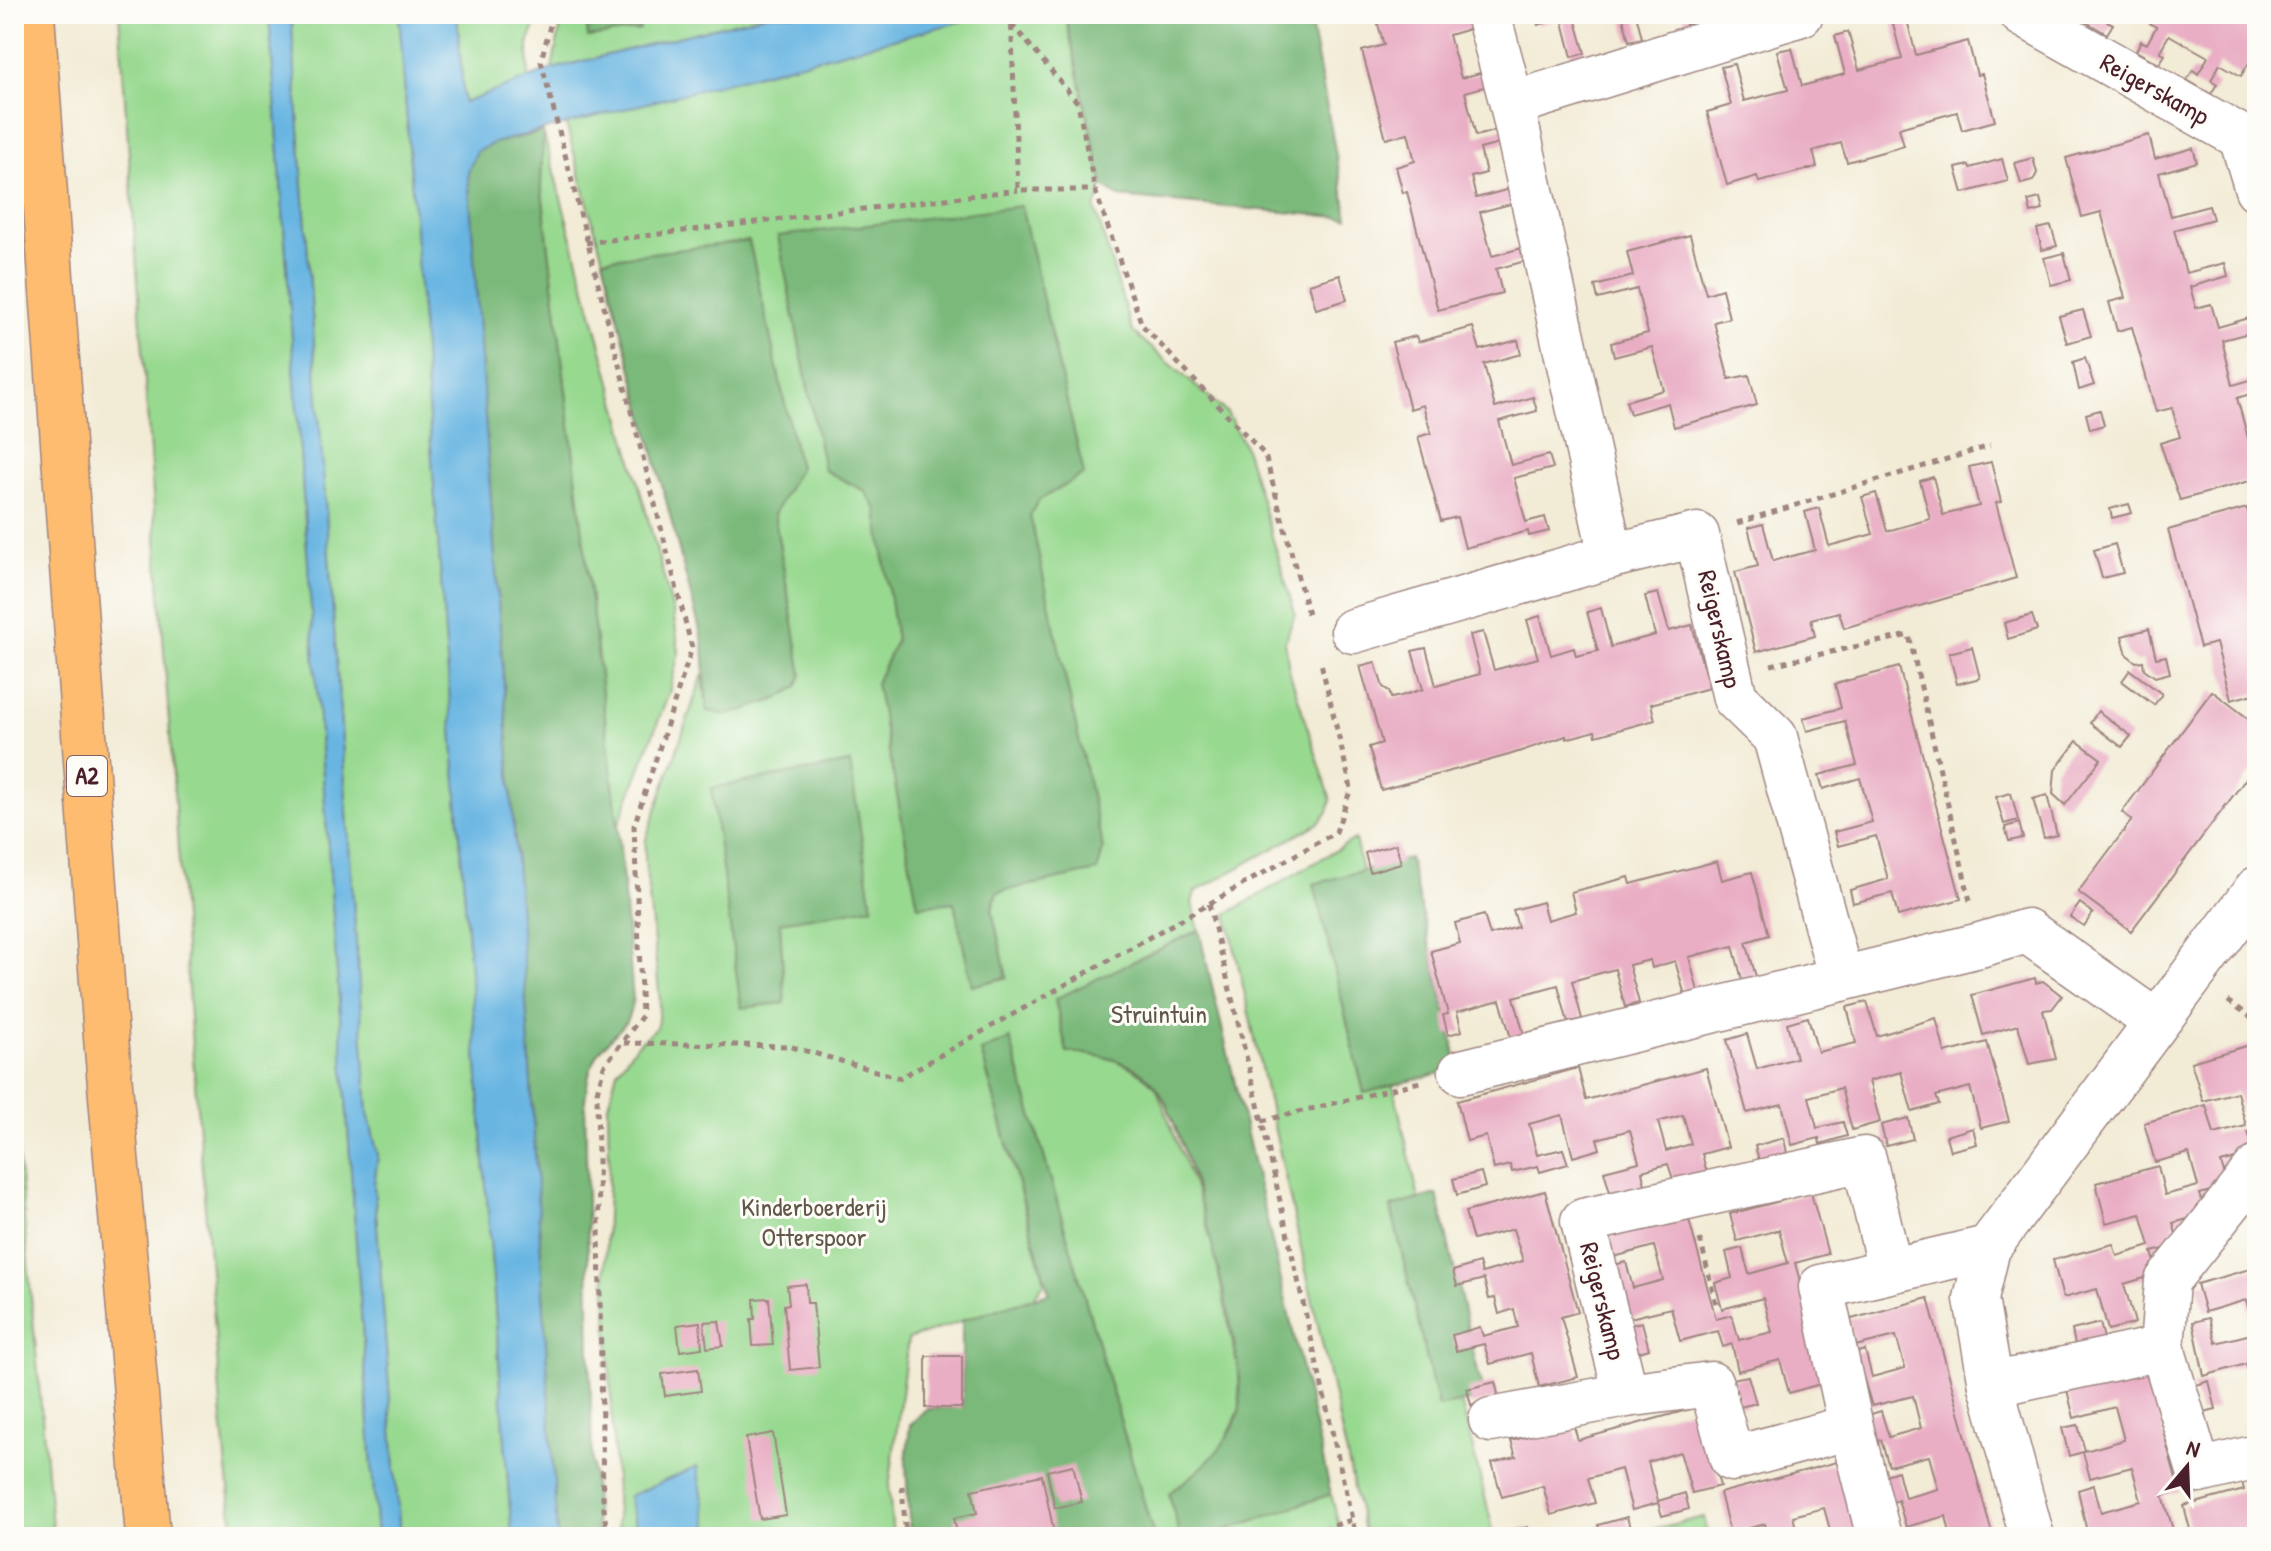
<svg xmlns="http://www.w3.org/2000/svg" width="2271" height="1551" font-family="'Patrick Hand',sans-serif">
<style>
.green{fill:#98d990;stroke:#717c5e;stroke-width:2;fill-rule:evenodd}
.forest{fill:#7ab97a;stroke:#626c52;stroke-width:2}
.water{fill:#68b5e2;stroke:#596a86;stroke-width:2}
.building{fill:#e9adc4;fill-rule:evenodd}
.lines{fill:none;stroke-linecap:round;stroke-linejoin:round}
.minor-casing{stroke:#9e8580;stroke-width:47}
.motorway-casing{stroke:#9e8580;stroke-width:47}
.path{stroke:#9e8580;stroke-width:5;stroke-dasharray:6 6;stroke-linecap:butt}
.minor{stroke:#fff;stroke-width:44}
.motorway{stroke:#febc70;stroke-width:44}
.labels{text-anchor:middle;stroke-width:6;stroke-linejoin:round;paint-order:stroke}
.shield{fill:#fdfcf7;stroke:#806168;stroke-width:2}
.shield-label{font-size:24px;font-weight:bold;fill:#4a1f2b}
.street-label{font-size:26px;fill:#4a1f2b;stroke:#fdfcf7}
.park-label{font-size:26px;fill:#615749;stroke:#fdfcf7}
</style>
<rect width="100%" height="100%" fill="#fdfcf7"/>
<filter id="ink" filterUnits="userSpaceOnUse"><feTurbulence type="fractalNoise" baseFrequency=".0125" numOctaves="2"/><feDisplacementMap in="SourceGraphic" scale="16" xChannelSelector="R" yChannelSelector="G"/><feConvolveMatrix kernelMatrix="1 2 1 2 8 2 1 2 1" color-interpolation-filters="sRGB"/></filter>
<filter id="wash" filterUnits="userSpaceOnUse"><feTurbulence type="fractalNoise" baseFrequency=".006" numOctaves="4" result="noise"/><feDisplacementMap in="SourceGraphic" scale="32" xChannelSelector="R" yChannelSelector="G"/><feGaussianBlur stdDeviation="1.8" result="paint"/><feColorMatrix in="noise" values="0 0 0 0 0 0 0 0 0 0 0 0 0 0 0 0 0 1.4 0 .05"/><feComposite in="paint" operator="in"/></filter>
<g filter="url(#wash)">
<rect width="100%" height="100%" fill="#f2ebd5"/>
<g class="green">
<path d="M119,14h150l108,1523h-143l-12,-118 -31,-387z"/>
<path d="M291,14h108l113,1523h-112l-26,-352 4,-30 -10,-42z"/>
<path d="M457,14h83l-12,30 1,35 -65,24z"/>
<path d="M570,14h16l2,22 51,-6 -1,-16h131l-217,55 8,-40z"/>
<path d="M989,14h76l38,171 -8,23 37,123 95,82 18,34 50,166 -10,29 4,28 42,130 -3,12 -9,11 -124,69 -3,11 7,27 -144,70 12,52c37,3 62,8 89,35l53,139 30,147 1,36 -15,32 -19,25 -37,27 11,44h-26l-144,-498 -29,12 64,231 -12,16 -125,41 -19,150 4,48h-183l-13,-69 -68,28 9,41h-20l-13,-268 4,-105 -1,-59 9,-34 18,-24 22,-20 3,-26 -15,-143 1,-19 57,-165 4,37 95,-36 -28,-161 25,-46 -50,-227 -146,18 -37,-135zM865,491l173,10 -9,14 74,335 -6,21 -100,21 -5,18 14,68 -34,7 -18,-83 -36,4 -42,-223 20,-42 -19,-131zM849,763l23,144 -92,15z"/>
<path d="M543,132l130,479 6,41 -10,41 -51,133 -77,-643z"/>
<path d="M1355,839l7,32 -48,13 50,209 29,-8 26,114 -28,9 47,198 23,-4 34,135h-130l-138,-623z"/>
<path d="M14,1104l1,18 38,415h-39z"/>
<path d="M1331,1494l11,43h-136z"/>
<path d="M1704,1517l4,20h-89z"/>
</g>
<g class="forest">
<path d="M586,14h52l2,16 -52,7z"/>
<path d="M1065,14h244l39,204 -229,-21 -16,-12z"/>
<path d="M543,132l-2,51 77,643 15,173c-6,33 -16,28 -33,52 -11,16 -13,31 -15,49l7,360 5,77h-40l-29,-506 -60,-859 9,-21 17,-8z"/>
<path d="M1021,206l63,268 -46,27 -8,14 73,335 -6,21 -100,21 -5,18 15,67 -35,9 -18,-84 -36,4 -42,-223 20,-42 -19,-131 -12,-19 -41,-21 -46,-234z"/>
<path d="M749,241l50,227 -25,46 28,161 -5,12 -20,12 -49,16 -21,-4 -4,-69 -100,-383z"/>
<path d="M850,763l22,144 -92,15 5,81 -44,5 -30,-220z"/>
<path d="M1409,858l50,210 -95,25 -50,-209z"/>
<path d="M1199,930l132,564 -125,43h-26l-11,-44c31,-22 58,-44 70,-81 12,-42 -55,-291 -84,-327 -22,-26 -56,-30 -88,-33l-12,-53z"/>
<path d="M1010,1039l144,498h-244l-4,-74 4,-38 16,-16 36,-2v-87l87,-27 -68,-242z"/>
<path d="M1437,1194l47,204 -46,9 -47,-200z"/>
</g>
<g class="water">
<path d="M269,14h22l77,1099 10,42 -4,30 26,352h-23z"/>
<path d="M399,14h58l7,89 88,-34 217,-55h220l-495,129 -17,8 -9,21 60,859 29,506h-45z"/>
<path d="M697,1467l13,70h-72l-9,-41z"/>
</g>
<g id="blocks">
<g class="building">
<path d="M1375,14h68l2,8 27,-8 15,10 -38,11 12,43 38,-10 3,14 -37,10 11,44 39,-11 3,14 -38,10 6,24 -15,4 5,21 38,-10 4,14 -38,10 12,44 38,-10 3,13 -37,10 6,24 -64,17 -31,-118 -4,1 -7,-26 19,-6 -7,-28 -22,6 -24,-88 22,-6z"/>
<path d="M1535,14h39l11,39 -13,4 -10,-39 -24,7z"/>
<path d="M1622,14h14l6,24 -13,3z"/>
<path d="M1683,14h15l2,8 -14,3z"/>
<path d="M2087,14h24l-4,7 6,3 -6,10 -24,-14z"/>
<path d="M2133,14h124v35l-16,27 -21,-12 -9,16 6,4 -6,10 -24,-14 6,-10 5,4 10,-17 -39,-22 -9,16 5,4 -6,9 -23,-13 5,-10 6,3 9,-17z"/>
<path d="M1906,16l10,39 52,-14 9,34 5,-1 13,47 -33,9 -5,-18 -58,16 5,18 -57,16 -6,-19 -28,8 4,16 -58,15 -2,-6 -30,9 -20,-73 24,-7 -10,-38 13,-3 10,37 44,-11 -11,-39 15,-3 10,38 43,-12 -10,-38 13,-4 11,38 43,-11 -10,-39z"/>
<path d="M2149,135l6,24 38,-11 4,14 -38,11 12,43 38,-10 4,13 -39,11 12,43 39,-10 3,13 -38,11 6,21 15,-4 7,23 38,-11 1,3v12l-35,9 11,45 24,-7v14l-20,6 12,44 8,-2v14l-4,1 4,24 -77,21 -20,-57 20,-6 -8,-29 -16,4 -24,-85 -15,4 -8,-29 16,-4 -24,-86 -19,5 -16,-59z"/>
<path d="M2033,158l4,15 -4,8 -12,3 -6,-21z"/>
<path d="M2002,159l6,22 -45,12 -7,-25 13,-3 1,3z"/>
<path d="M2040,198l3,12 -12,3 -3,-12z"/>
<path d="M2051,226l6,20 -15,4 -5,-21z"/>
<path d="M1690,235l16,59 16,-5 7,29 -15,4 15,57 20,-4 8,30 -83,22 -6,-24 -38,11 -4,-13 38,-11 -12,-43 -38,10 -3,-14 37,-10 -11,-44 -39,10 -3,-13 38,-10 -6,-24z"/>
<path d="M2064,253l7,27 -20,5 -7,-27z"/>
<path d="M1340,275l7,25 -31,9 -7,-25z"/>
<path d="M2083,310l8,26 -24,7 -8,-27z"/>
<path d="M1473,327l7,23 38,-10 3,14 -37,10 11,44 38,-11 4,14 -38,10 12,44 38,-10 4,13 -39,10 12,44 19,-5 4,14 -20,5 -1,-5 -63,17 -8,-31 -16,4 -23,-84 13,-4 -8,-28 -13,4 -18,-67 24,-6 2,6z"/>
<path d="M2085,358l9,27 -15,5 -6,-28z"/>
<path d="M2100,410l4,15 -14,4 -4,-15z"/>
<path d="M1991,462l10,40 -5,1 20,75 -172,50 -5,-16 -28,7 4,17 -59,16 -21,-80 23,-6 -10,-38 15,-4 10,37 42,-11 -10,-38 14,-4 10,38 44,-12 -11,-37 14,-4 11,38 43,-12 -10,-38 13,-4 10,38 36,-9 -10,-39z"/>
<path d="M2129,504l3,9 -20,5 -2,-9z"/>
<path d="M2247,508l7,23 3,-1v163l-26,7 -15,-57 -16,4 -32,-117z"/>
<path d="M2115,544l8,29 -21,5 -8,-28z"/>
<path d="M1658,593l11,38 23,-6 17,63 -58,16 4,16 -59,16 -1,-5 -29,8v-3l-57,19 -128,35 -12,-43 13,-4 -22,-77 15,-4 8,25 6,4 2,7 10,-2 22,-7 -11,-38 14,-3 10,38 44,-12 -10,-39 13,-3 11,38 44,-12 -11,-38 13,-4 11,39 23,-7 2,8 22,-5 -11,-39 14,-4 10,39 21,-6 23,-6 -10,-39z"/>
<path d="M2032,615l5,15 -29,9 -4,-16z"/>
<path d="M2149,629l7,29 10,-2 4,17 -15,4 -11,-8 -1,-8 -7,1 -9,-7 -5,-19z"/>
<path d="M1972,647l8,31 -23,6 -8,-31z"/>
<path d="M1899,667l62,232 -63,17 -6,-23 -39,10 -3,-13 38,-11 -12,-43 -38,10 -4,-14 38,-10 -12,-44 -37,11 -4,-14 38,-10 -12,-44 -38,10 -4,-13 38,-10 -6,-24z"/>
<path d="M2130,670l32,24 -8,11 -32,-24z"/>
<path d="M2212,691l45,34v39l-126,167 -53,-39 54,-72 -10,-8z"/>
<path d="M2098,711l33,25 -9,11 -32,-24z"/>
<path d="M2077,741l24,18 -36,46 -12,-11 2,-24z"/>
<path d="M2011,793l7,27 -14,4 -8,-27z"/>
<path d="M2047,795l10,40 -13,3 -11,-39z"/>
<path d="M2019,823l4,15 -14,3 -4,-14z"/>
<path d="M1396,844l5,19 -31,9 -5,-19z"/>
<path d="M1717,861l5,19 30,-8 17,63 -23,7 11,38 -14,3 -10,-37 -44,11 10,38 -13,4 -11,-38 -23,7 -2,-8 -21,5 10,38 -14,4 -10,-38 -43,12 10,38 -14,4 -10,-38 -44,12 10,38 -13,3 -11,-38 -43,12 5,19 -14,4 -5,-20 5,-1 -17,-63 29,-8 -5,-20 29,-8 6,20 28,-8 -5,-17 29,-8 5,18 29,-8 -5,-20 58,-15 2,7z"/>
<path d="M2080,903l13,10 -9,13 -14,-9z"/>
<path d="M2035,978l1,5 7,-2 19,15 -10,13 -9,1 13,49 -27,5 -11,-39 -35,10 -11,-40z"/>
<path d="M1867,1002l10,34 59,-18 9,35 42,-11 22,79 -28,7 -11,-41 -34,9 3,8 -27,8 -11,-40 -32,9 11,41 -28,8 -11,-42 -32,9 8,31 26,-6 4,14 -27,8 -1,-6 -27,7 -10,-41 -35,9 -20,-73 20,-6 10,35 39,-11 -9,-35 21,-6 10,35 38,-9 -9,-36z"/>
<path d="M2253,1044l4,15v71l-9,2 6,22 -33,9 7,23 -28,8 6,20 -33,9 6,22 -27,7 6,22 -34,10 11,39 -27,7 -11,-41 -34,9 -10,-38 60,-16 4,12 33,-10 -9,-32 -35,9 -10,-40 62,-17 7,29 33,-9 -9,-33 -34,9 -11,-39 62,-18 8,29 32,-8 -9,-34 -34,9 -12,-39z"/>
<path d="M1578,1068l8,32 120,-32 22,79 -26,7 5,19 -33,9 -6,-18 -26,7 4,18 -34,10 -8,-28 35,-9 -9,-32 -33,9 3,10 -27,8 -11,-42 -33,9 8,31 26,-6 5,15 -28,8 -2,-6 -26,6 -2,-7 -16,4 -8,-33 -19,5 -10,-40zM1683,1115l8,29 -25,7 -8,-29z"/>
<path d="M1908,1118l5,21 -27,7 -5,-21z"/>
<path d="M1973,1128l4,16 -27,7 -4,-15z"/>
<path d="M1784,1138l3,15 -28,7 -4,-14z"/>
<path d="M1481,1172l4,15 -28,8 -4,-16z"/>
<path d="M1545,1191l33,121 -17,5 17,60 -39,10 -8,-34 -41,11 -6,-20 -28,7 -4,-16 28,-8 3,9 35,-9 -4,-18 -15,5 -4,-16 -6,1 -5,-20 -27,7 -4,-15 26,-8 3,10 41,-12 -10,-32 -40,11 -8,-28z"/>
<path d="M1811,1193l17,61 -33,9 32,119 -38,11 -9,-33 -42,11 -6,-27 -9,3 -5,-16 -38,10 -9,-33 -41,10 -20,-52 16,-4 7,26 30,-8 -9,-34 -40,11 -7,-26 79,-22 30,110 16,-4 7,25 33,-8 -9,-34 -41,11 -7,-26 17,-5 -6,-26 16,-4 7,26 39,-11 -9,-33 -42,11 -7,-27z"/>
<path d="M2257,1267v136h-1l-10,-39 -42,12 -11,-54 16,-4 7,25 39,-10 -9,-33 -41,12 -8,-28z"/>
<path d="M806,1284l1,19h6l6,64 -29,3 -6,-65 5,-1 -2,-18z"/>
<path d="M769,1298l4,47 -20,1 -2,-27h4l-1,-20z"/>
<path d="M1928,1298l65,239h-42l-5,-21 -40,11 -8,-27 -8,3 -8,-27 16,-5 7,27 33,-9 -9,-33 -40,10 -8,-26 -8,2 -8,-26 16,-5 8,26 32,-9 -8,-32 -41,10 -8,-26 -8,2 -8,-27 17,-5 7,27 33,-9 -9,-32 -41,10 -7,-26z"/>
<path d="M719,1321l4,25 -16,2 -3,-26z"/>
<path d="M700,1322l2,26 -22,3 -3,-26z"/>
<path d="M1642,1322l7,27 -16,5 -7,-28z"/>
<path d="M2100,1323l4,15 -29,7 -3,-15z"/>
<rect x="926" y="1356" width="36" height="52"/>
<path d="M2147,1368l32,123 -16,4 12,42h-42l-2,-5 -17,5h-26l-10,-47 16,-5 7,27 40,-11 -9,-34 -42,11 -7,-26 -14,4 -7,-28 16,-3 7,26 39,-11 -9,-33 -41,11 -7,-28z"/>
<path d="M698,1369l3,22 -36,5 -3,-22z"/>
<path d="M1748,1376l8,27 -16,4 -8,-28z"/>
<path d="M2209,1381l7,28 -16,4 -7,-27z"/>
<path d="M1495,1382l4,16 -28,7 -4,-16z"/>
<path d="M1698,1407l22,79 -28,7 -12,-41 -32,10 10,39 27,-8 4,16 -27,7 -4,-13 -26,7 -11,-41 -33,9 7,25 -44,12 -8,-29 -41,11 -10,-34 24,-6 -5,-16 62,-18 5,17z"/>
<path d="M773,1433l13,82 -26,4 -14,-81z"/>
<path d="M1841,1461l21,76h-30l-8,-29 -31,8 5,21h-30l-3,-13 -35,9 -10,-40z"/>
<path d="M1073,1465l9,37 -27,6 -8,-37z"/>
<path d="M2257,1469v43l-6,2 6,23h-65l-8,-31 60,-16 -4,-16z"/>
<path d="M1042,1475l13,62h-97l-4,-19 23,-5 -5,-23z"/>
<path d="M1627,1517l4,15 -16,5h-13l-4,-12z"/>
<path d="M1527,1527l2,10h-25l-1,-3z"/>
</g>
</g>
</g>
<g filter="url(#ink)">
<use href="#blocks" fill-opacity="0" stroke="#9e8580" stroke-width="2"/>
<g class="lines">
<g class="minor-casing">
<g id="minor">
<path d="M1488,14l24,90 99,452"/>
<path d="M2022,14l219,123 16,52"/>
<path d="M1512,104l289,-90"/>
<path d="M1353,631l258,-75 86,-21 38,163 40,39 66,242"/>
<path d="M1461,1072l519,-127 47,-14 129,91"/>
<path d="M2162,1348l5,-67 90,-113"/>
<path d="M1991,1385l171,-37 37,123 58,-14"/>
<path d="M1626,1395l-43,-174 281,-62 26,111"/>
<path d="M1491,1420l135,-25 85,-11 21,75 119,-32 -30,-140 167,-39"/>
<path d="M1851,1427l28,110"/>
<path d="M2032,1537l-41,-152 -15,-86 12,-51 269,-359"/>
</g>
</g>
<g class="motorway-casing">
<path id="motorway" d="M32,14l74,1023 42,500"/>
</g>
<g class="path">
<path d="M553,14l-12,47 151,587 -58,178 8,190 -38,50 -7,26 6,407 4,38"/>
<path d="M1011,14l7,176h77"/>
<path d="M1012,24l66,79 17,87 47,135 123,130 44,163"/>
<path d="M586,243l432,-53"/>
<path d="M1737,523l253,-77"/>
<path d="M1771,665l138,-30 61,266"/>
<path d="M1209,904l53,217 94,416"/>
<path d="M2228,1001l29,20"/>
<path d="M624,1043l165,3 111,32 436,-246 15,-44 -30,-125"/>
<path d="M1262,1121l158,-39"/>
<path d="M1700,1239l17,69"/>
<path d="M902,1486l4,51"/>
<path d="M1300,1537l51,-17"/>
</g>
<use href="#minor" class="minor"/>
<use href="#motorway" class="motorway"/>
</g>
</g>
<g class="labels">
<rect class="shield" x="67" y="756" width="40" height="40" rx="6"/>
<g class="shield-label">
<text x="87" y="784">A2</text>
</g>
<g class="street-label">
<text transform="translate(2155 89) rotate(29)" y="9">Reigerskamp</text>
<text transform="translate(1720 629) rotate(77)" y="9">Reigerskamp</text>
<text transform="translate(1603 1301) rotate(76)" y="9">Reigerskamp</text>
</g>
<g class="park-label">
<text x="1159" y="1023">Struintuin</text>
<text x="814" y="1216">Kinderboerderij<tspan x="814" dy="30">Otterspoor</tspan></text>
</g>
</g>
<rect width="2271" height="1551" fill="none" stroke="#fdfcf7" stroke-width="48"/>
<g transform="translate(2187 1467) rotate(19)" stroke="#fdfcf7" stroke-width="6" paint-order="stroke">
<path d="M0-6L14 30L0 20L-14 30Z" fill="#4a1f2b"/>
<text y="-12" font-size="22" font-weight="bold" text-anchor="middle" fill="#4a1f2b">N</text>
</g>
</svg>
